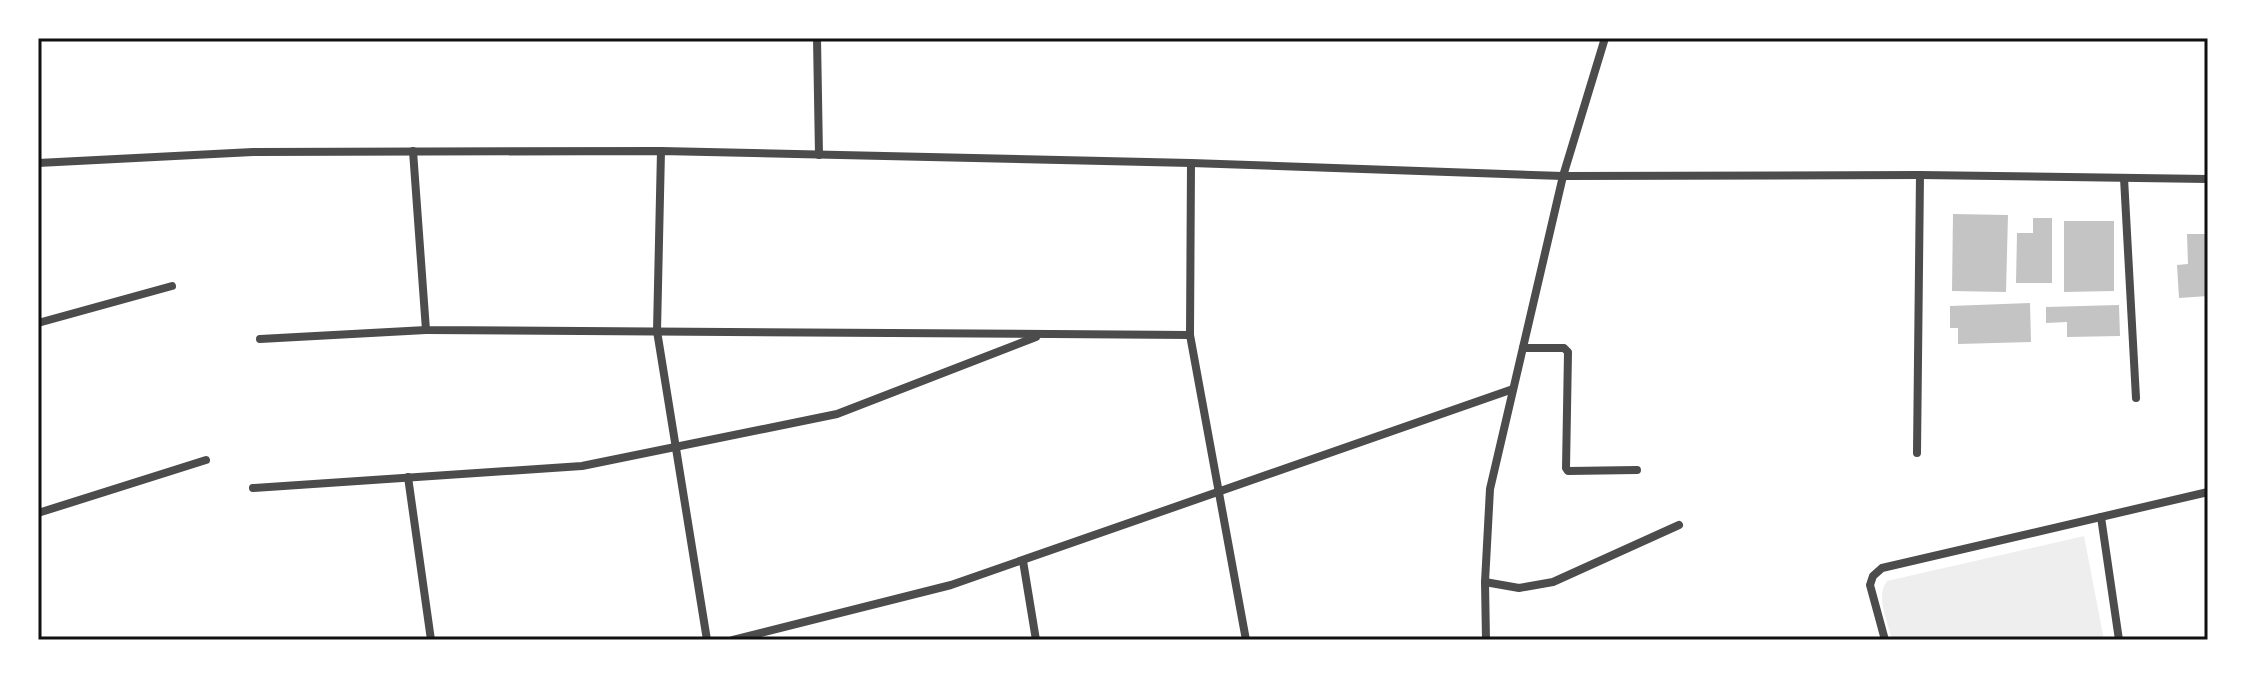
<svg xmlns="http://www.w3.org/2000/svg" width="2246" height="678" font-family="Figtree,sans-serif">
<style>
.green{fill:#eee}
.building{fill:#c4c4c4}
.lines{fill:none;stroke-linecap:round;stroke-linejoin:round}
.minor{stroke:#4c4c4c;stroke-width:8}
.neatline{fill:none;stroke:#111;stroke-width:3}
</style>
<rect width="100%" height="100%" fill="#fff"/>
<path class="green" d="M2084,536l20,104h-212c-4,-19 -17,-42 -5,-59z"/>
<g class="building">
<path d="M1953,214l55,1 -2,77 -54,-1z"/>
<path d="M2033,218h19v65h-36l1,-50h16z"/>
<path d="M2064,221h50v70l-50,1z"/>
<path d="M2187,234h21v62l-29,2 -2,-33 11,-1z"/>
<path d="M2030,303l1,39 -73,2v-16h-8v-22z"/>
<path d="M2119,305l1,31 -53,1v-15l-21,1v-16z"/>
</g>
<g class="lines">
<g class="minor">
<path d="M817,38l2,117"/>
<path d="M413,151l13,179 764,5 1,-172"/>
<path d="M661,151l-4,180 50,309"/>
<path d="M38,163l215,-11 408,-1 530,12 372,13 357,-1 288,4"/>
<path d="M2124,178l12,220"/>
<path d="M38,323l134,-37"/>
<path d="M1190,335l56,305"/>
<path d="M260,339l166,-9"/>
<path d="M1523,348h41l4,4 -2,116 2,3 69,-1"/>
<path d="M1917,453l3,-278"/>
<path d="M408,477l23,163"/>
<path d="M253,488l329,-22 255,-52 199,-77"/>
<path d="M38,513l168,-53"/>
<path d="M2101,517l18,123"/>
<path d="M1023,561l13,79"/>
<path d="M1485,582l34,6 34,-6 126,-57"/>
<path d="M733,640l218,-55 562,-196"/>
<path d="M1486,640l-1,-58 5,-93 73,-313 42,-138"/>
<path d="M1885,640l-15,-55 3,-9 9,-8 326,-76"/>
</g>
</g>
<rect width="2246" height="678" fill="none" stroke="#ffffff" stroke-width="80"/>
<rect x="40" y="40" width="2166" height="598" class="neatline"/>
</svg>
